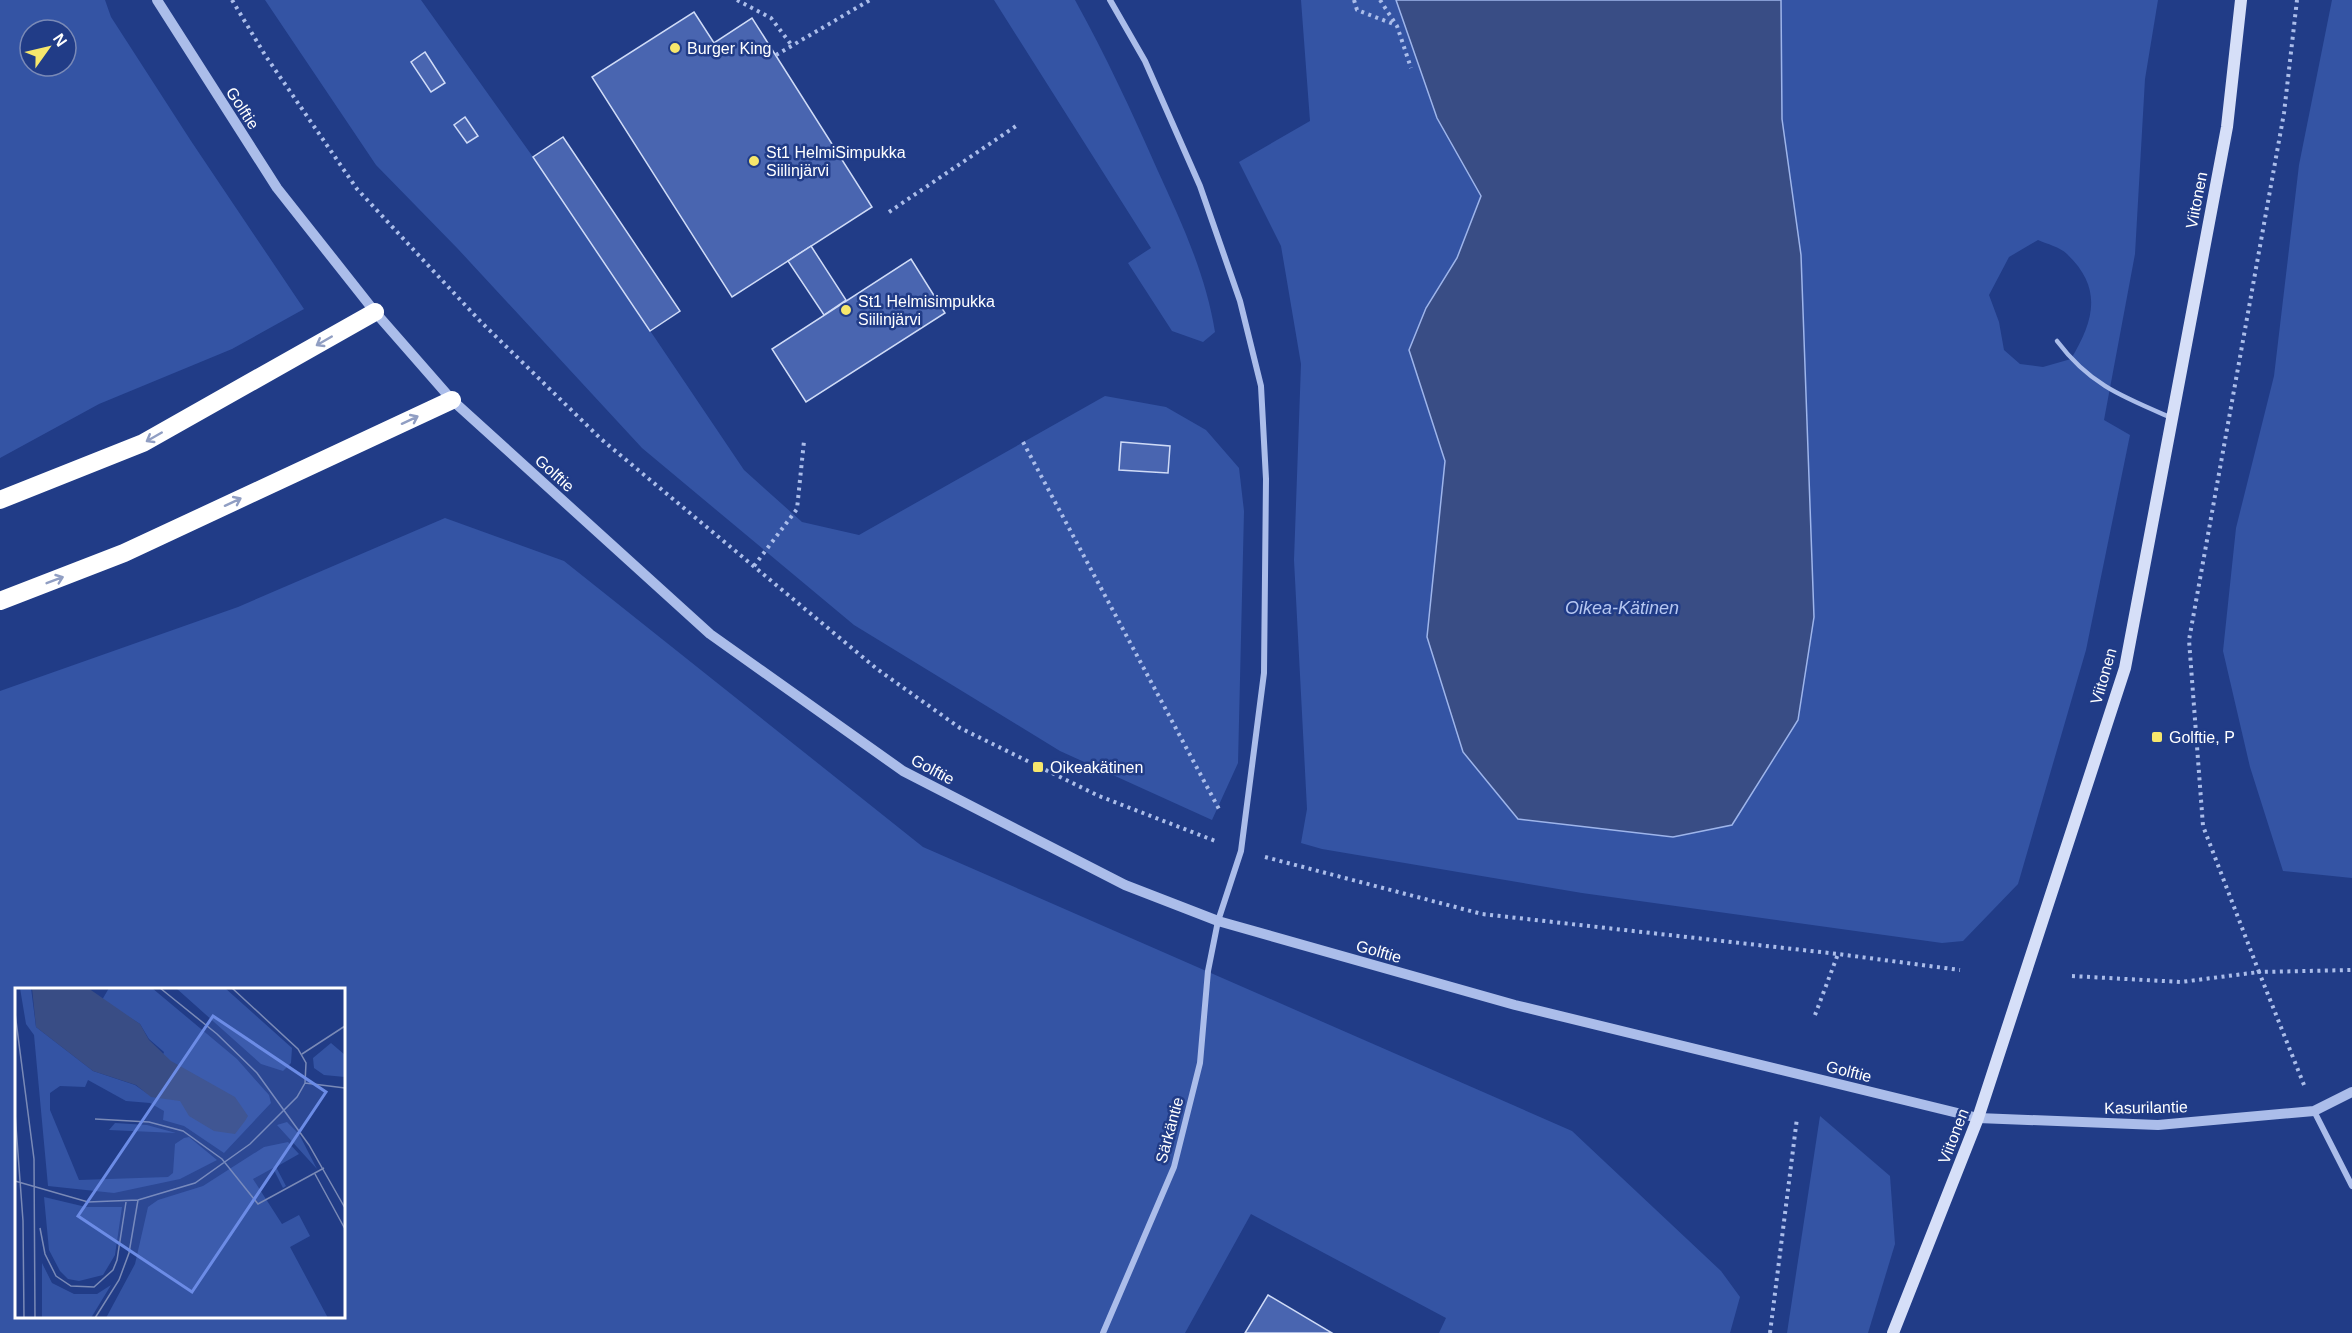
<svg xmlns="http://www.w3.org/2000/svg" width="2352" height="1333" font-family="Helvetica,sans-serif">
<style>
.green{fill:#3454a4;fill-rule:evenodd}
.water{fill:#394d85;stroke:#9eb5eb;stroke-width:1.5}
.building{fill:#4965b0;stroke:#cfdbf7;stroke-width:1.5}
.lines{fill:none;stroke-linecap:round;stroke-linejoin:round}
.path{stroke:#abbdea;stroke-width:4;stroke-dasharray:3 4.5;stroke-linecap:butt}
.service{stroke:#abbdea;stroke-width:4.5}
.minor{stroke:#abbdea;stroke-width:6}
.tertiary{stroke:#abbdea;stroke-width:10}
.secondary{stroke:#d6dff8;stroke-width:12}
.motorway{stroke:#fff;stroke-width:18}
.oneway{stroke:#909ec3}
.poi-dot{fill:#f7e76c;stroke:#213c87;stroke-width:2}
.labels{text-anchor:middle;stroke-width:5;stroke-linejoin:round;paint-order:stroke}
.poi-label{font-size:16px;fill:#fff;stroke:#213c87;text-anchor:start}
.street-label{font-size:16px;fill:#fff;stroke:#213c87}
.water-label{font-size:18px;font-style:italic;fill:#b6c7f1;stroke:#213c87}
.inset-road{fill:none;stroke:#7a8ab7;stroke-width:1.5}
.view{fill:#6c8ce6;fill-opacity:0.15;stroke:#6c8ce6;stroke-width:3}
.inset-edge{fill:none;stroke:#fff;stroke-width:3}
</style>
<rect width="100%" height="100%" fill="#213c87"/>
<g class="green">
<path d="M0,0h105l6,17 80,124 113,168 -72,40 -133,55 -99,54zM30,30h36v36h-36z"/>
<path d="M265,0h156l112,157 211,313 58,52 57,13 246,-139 61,11 40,23 33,38 5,43 -6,252 -26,57 -152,-69 -206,-126 -212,-177 -184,-199 -82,-84z"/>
<path d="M994,0h81c31,56 56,110 82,169 24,52 49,106 58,163l-12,10 -31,-11 -44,-68 23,-15z"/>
<path d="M1301,0h95l20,19 12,-19h730l-13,79 -10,175 -31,166 26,15 -44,215 -68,234 -55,57 -21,2 -360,-50 -260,-44 -21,-6 6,-34 -13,-249 7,-196 -20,-118 -42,-84 71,-41zM2038,240c9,4 22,7 29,14 37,35 26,68 4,105l-28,8 -23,-3 -16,-14 -5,-28 -10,-27 20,-38z"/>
<path d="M2332,0h20v878l-69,-7 -33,-104 -27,-116 13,-123 38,-152 25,-211z"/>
<path d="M445,518l119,43 359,286 649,284 149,140 19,26 -10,36h-291l7,-15 -195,-104 -66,119h-1185v-642l238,-84zM16,990h328v326h-328z"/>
<path d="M1820,1116l70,60 5,68 -27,89h-81z"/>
</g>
<path class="water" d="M1396,0h385l1,119 19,136 13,362 -16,103 -66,105 -59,12 -155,-18 -55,-67 -36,-115 18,-176 -36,-111 17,-42 31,-50 24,-62 -44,-78z"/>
<g class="building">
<path d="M694,12l20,31 38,-25 120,189 -140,90 -140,-220z"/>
<path d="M425,52l20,31 -14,9 -20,-30z"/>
<path d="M465,117l13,19 -11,7 -13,-18z"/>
<path d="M563,137l117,174 -30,20 -117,-174z"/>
<path d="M811,246l35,54 -22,15 -36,-54z"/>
<path d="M911,259l34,54 -139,89 -34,-53z"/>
<path d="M1121,442l49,4 -2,27 -49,-3z"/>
<path d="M1268,1295l64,38h-87z"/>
</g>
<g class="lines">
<g class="path">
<path d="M232,0l33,55 92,134 123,132 121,118 276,230 83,59 139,68 119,46"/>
<path d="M737,0l34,18 22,29"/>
<path d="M1354,0l3,10 39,15"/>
<path d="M1380,0l17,26 14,42"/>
<path d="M776,55l94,-55"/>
<path d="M889,212l130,-88"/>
<path d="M1023,442l197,369"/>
<path d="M754,566l43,-57 7,-68"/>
<path d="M1265,857l217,57 356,40"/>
<path d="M2072,976l109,6 78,-10 -56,-146 -14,-186 95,-527 13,-113"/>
<path d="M1815,1015l23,-61 122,16"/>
<path d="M2304,1085l-45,-113 93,-2"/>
<path d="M1770,1333l27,-215"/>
</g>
<path class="service" d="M2057,341c33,44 66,56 115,77"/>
<g class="minor">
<path d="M2314,1111l38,75"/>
<path d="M1103,1333l71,-166 26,-104 8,-92 10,-50 23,-70 23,-178 2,-194 -5,-93 -21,-85 -40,-115 -55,-125 -35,-61"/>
</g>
<path class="tertiary" d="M157,0l120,188 98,124 77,88 258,234 193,137 222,114 93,36 297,84 463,113 180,7 156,-14 38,-19"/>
<path class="secondary" d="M1893,1333l85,-215 147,-450 102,-541 14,-127"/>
<g class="motorway">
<path d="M0,500l143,-57 232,-131"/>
<path d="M0,601l124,-48 328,-153"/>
</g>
</g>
<defs><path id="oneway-shaft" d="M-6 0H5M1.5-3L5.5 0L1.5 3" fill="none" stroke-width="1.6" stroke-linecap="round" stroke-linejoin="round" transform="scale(1.5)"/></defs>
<g class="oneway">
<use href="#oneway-shaft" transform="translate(324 341) rotate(150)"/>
<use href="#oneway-shaft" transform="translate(410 420) rotate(-25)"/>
<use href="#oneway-shaft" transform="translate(154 437) rotate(150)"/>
<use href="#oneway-shaft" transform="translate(233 502) rotate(-25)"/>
<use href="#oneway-shaft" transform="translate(55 580) rotate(-21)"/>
</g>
<g class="poi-dot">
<circle cx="675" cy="48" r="6"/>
<circle cx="754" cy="161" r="6"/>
<circle cx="846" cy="310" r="6"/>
<rect x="2151" y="731" width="12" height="12" rx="3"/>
<rect x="1032" y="761" width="12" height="12" rx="3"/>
</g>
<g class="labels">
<g class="poi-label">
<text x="687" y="54">Burger King</text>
<text x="766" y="158">St1 HelmiSimpukka<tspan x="766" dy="18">Siilinjärvi</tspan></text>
<text x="858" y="307">St1 Helmisimpukka<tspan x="858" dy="18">Siilinjärvi</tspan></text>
<text x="2169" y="743">Golftie, P</text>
<text x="1050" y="773">Oikeakätinen</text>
</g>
<g class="street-label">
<text transform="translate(243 108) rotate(57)" y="6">Golftie</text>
<text transform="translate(2196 200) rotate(-79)" y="6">Viitonen</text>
<text transform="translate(555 473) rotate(42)" y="6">Golftie</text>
<text transform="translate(2103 676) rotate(-74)" y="6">Viitonen</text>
<text transform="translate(933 769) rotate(28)" y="6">Golftie</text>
<text transform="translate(1379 951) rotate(16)" y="6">Golftie</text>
<text transform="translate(1849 1071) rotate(14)" y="6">Golftie</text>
<text transform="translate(2146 1107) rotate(-1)" y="6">Kasurilantie</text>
<text transform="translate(1169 1130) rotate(-75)" y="6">Särkäntie</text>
<text transform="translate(1953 1136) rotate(-69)" y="6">Viitonen</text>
</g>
<g class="water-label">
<text x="1622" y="614">Oikea-Kätinen</text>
</g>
</g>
<g transform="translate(15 988)">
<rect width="330" height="330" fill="#213c87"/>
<path d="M5,0h11l5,39 57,44 42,14 13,9 16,-42 -15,-13 -9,-15 -38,-24 7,-12h43l85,71 32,36 2,8 -47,50 -40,-27 -21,-6 1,-9 -14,-8 -24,-2 -38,-21 -3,7 -25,-1 -10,7v17l29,70 89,-3 5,-4 2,-29 9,-6 5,-1 28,23 -37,19 -66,14 -66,-7 -14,-151 -8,-11zM161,0h49l67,60 -1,15 -8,8 -22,-7zM316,55l14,12v22l-21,-2 -10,-7 -1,-10zM272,134l12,12 18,35 -40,-44zM100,135l32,2 29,8 -67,-3zM273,154l11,12 -23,13 10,19 -3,2 -10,-20 -20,11 29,45 17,-9 11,21 -20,11 38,71h-222l29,-54 13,-57 10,-7 45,-14 61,-39zM29,209l42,10h36l-7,48 -12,20 -24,6 -11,-2 -8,-8 -11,-21zM27,275l10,20 22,11h23l14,-9 -20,33h-49z" fill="#3454a4"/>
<path d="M17,0h56l52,36 9,16 22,21 64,36 13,19 -3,5 -10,13 -21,-3 -25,-15 -9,-15 -29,-4 -15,-12 -43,-14 -57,-44z" fill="#394d85"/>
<path class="inset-road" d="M145,0l57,46 40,39 52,72 36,63M0,25l19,146 1,159M287,66l43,-28M290,95l40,5M0,125l8,108 1,97M80,131l54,3 34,9 39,28 36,45 66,-36M300,186l30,55M0,193l73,21 50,-2 57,-17 55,-39 47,-47 8,-14 1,-20 -8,-14 -66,-61M25,240l5,26 11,22 15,10 23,1 19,-17 4,-10 9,-58M80,330l24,-38 10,-27 9,-53"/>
<path class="view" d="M198,28l113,76 -134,200 -114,-76z"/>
<rect width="330" height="330" class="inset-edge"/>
</g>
<g transform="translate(48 48) rotate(56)"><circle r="28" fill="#213c87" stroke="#7a8ab7" stroke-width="1.5"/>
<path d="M0-4.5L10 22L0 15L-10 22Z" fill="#f7e76c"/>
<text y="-9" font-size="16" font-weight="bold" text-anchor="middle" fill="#ffffff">N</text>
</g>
</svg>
